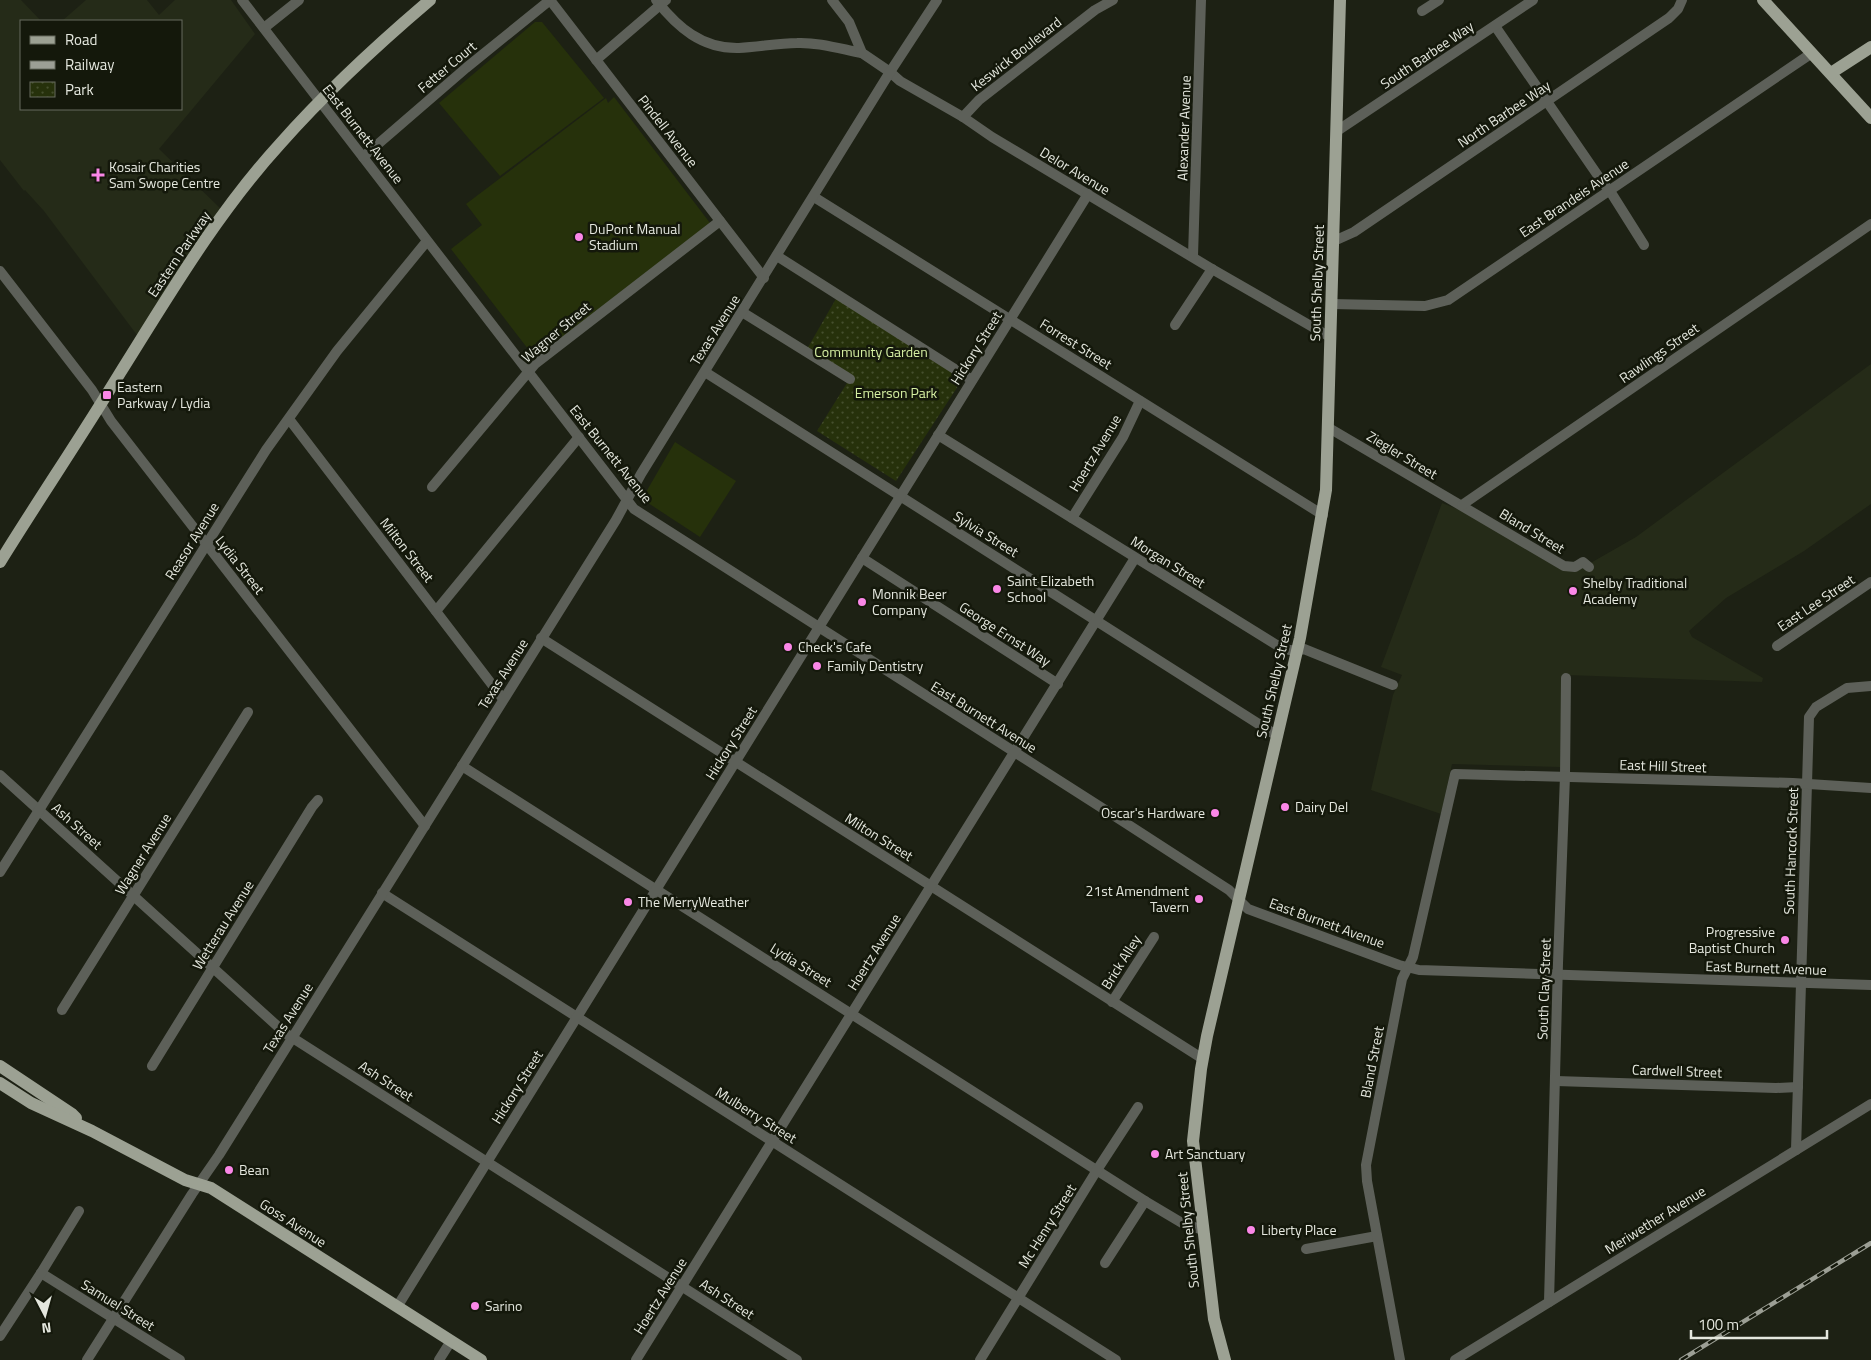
<svg xmlns="http://www.w3.org/2000/svg" width="1871" height="1360" font-family="'Titillium Web',sans-serif">
<style>
.built{fill:#252b18}
.grass{fill:#26310b}
.park{fill:url(#park-dots)}
.lines{fill:none;stroke-linecap:round;stroke-linejoin:round}
.minor{stroke:#5d6059;stroke-width:10}
.major{stroke:#9ca193;stroke-width:12}
.rail-casing{stroke:#9c9f95;stroke-width:4.5}
.rail{stroke:#14180b;stroke-width:2.5;stroke-dasharray:8;stroke-linecap:butt}
.poi-dot{fill:#fa87e7;stroke:#14180b;stroke-width:2}
.labels{text-anchor:middle;stroke-width:5;stroke-linejoin:round;paint-order:stroke}
.street-label{font-size:14px;fill:#e4e7de;stroke:#14180b}
.poi-label{font-size:14px;fill:#e4e7de;stroke:#14180b;text-anchor:start}
.park-label{font-size:14px;fill:#d5efa2;stroke:#14180b}
</style>
<defs>
<pattern id="park-dots" width="8" height="8" patternUnits="userSpaceOnUse" patternTransform="scale(1.25)"><rect width="8" height="8" fill="#26310b"/><path d="M2 2h.1M6 6h.1" fill="none" stroke="#454f2e" stroke-width="1.8" stroke-linecap="round"/></pattern>
</defs>
<rect width="100%" height="100%" fill="#1d2114"/>
<g class="built">
<path d="M0,0h21l20,21h-20v88h160v-88h-119l24,-21h61l12,15 16,-15h56l24,34 -96,115 62,60 -84,126 -93,-124 -19,-21 -1,1 -24,-31z"/>
<path d="M1871,364v140l-67,47 -78,47 -37,33 3,6 71,41 -1,4 -195,-7 -5,6 -2,86 -108,-3 -11,50 -70,-24 22,-95 9,-20 -21,-8 61,-164 23,9 115,57 56,-32z"/>
</g>
<g class="grass">
<path d="M535,22h7l62,76 -104,78 -61,-73z"/>
<path d="M614,97l96,126 -175,135 -84,-109 31,-24 -16,-21 140,-106 2,5z"/>
<path d="M675,442l61,39 -36,56 -58,-38z"/>
</g>
<path class="park" d="M837,297l127,80 -68,104 -79,-50 35,-56 -45,-26z"/>
<g class="lines">
<g class="minor">
<path d="M242,0l392,509 490,313 105,68 19,19 151,56 20,5 452,15"/>
<path d="M550,0l214,278"/>
<path d="M656,0c21,27 46,49 83,48 20,-1 39,-5 58,-5 22,-1 44,6 65,10"/>
<path d="M832,0l17,22 13,31 28,19 10,9 63,36 29,20 220,132 118,68"/>
<path d="M1422,11l17,-11"/>
<path d="M1495,26l108,157 7,8 34,54"/>
<path d="M264,28l35,-28"/>
<path d="M596,60l70,-60"/>
<path d="M963,117l16,-17 116,-90 18,-10"/>
<path d="M1337,131l196,-131"/>
<path d="M363,157l103,-89 84,-68"/>
<path d="M814,197l509,318"/>
<path d="M1334,241l20,-9 315,-214 9,-9 4,-9"/>
<path d="M777,256l195,124"/>
<path d="M1193,256l8,-256"/>
<path d="M0,271l92,119 19,31 314,405"/>
<path d="M1332,304l93,2 23,-6 364,-247"/>
<path d="M742,312l108,67"/>
<path d="M1175,325l37,-56"/>
<path d="M705,372l571,363"/>
<path d="M289,419l214,280"/>
<path d="M1329,428l235,138 11,1 8,-5 6,5"/>
<path d="M938,435l345,214 14,2 7,-2 89,36"/>
<path d="M432,487l103,-123 185,-143"/>
<path d="M1462,505l409,-281"/>
<path d="M1072,518l51,-81 17,-36"/>
<path d="M862,558l196,126"/>
<path d="M436,611l143,-174"/>
<path d="M541,638l662,421"/>
<path d="M1777,646l94,-64"/>
<path d="M462,766l683,435 37,22 21,7"/>
<path d="M0,775l285,258 512,327"/>
<path d="M0,872l266,-422 71,-99 90,-110"/>
<path d="M382,893l734,467"/>
<path d="M1112,1002l42,-65"/>
<path d="M62,1010l186,-298"/>
<path d="M152,1066l160,-259 6,-7"/>
<path d="M1556,1081l220,7 22,-1"/>
<path d="M1796,1150l13,-433 7,-10 31,-19 24,-2"/>
<path d="M1306,1249l71,-13"/>
<path d="M1105,1263l40,-62"/>
<path d="M41,1273l139,87"/>
<path d="M1549,1302l9,-339 7,-187 1,-98"/>
<path d="M397,1307l691,-1113"/>
<path d="M0,1336l41,-63 38,-62"/>
<path d="M87,1360l105,-166 27,-39 397,-635 25,-46 249,-402 47,-72"/>
<path d="M439,1360l12,-19"/>
<path d="M636,1360l499,-802"/>
<path d="M980,1360l117,-190 41,-63"/>
<path d="M1400,1360l-33,-179 -1,-16 36,-186 11,-22 42,-183 338,9 78,5"/>
<path d="M1455,1360l416,-256"/>
</g>
<g class="major">
<path d="M1763,0l108,118"/>
<path d="M1831,73l40,-26"/>
<path d="M0,562c39,-63 81,-125 120,-189 49,-78 97,-160 160,-229 46,-52 97,-99 150,-144"/>
<path d="M0,1066l72,48 4,4"/>
<path d="M0,1083l31,20 61,28 93,49 26,8 270,172"/>
<path d="M1225,1360l-11,-41 -21,-178 8,-72 6,-33 93,-398 26,-148 14,-490"/>
</g>
<g class="rail-casing">
<path id="rail" d="M1681,1360l190,-117"/>
</g>
<use href="#rail" class="rail"/>
</g>
<g class="poi-dot">
<path d="M95.5 167.5h5v5h5v5h-5v5h-5v-5h-5v-5h5z"/>
<circle cx="579" cy="237" r="5"/>
<rect x="102" y="390" width="10" height="10" rx="2.5"/>
<circle cx="997" cy="589" r="5"/>
<circle cx="1573" cy="591" r="5"/>
<circle cx="862" cy="602" r="5"/>
<circle cx="788" cy="647" r="5"/>
<circle cx="817" cy="666" r="5"/>
<circle cx="1285" cy="807" r="5"/>
<circle cx="1215" cy="813" r="5"/>
<circle cx="1199" cy="899" r="5"/>
<circle cx="628" cy="902" r="5"/>
<circle cx="1785" cy="940" r="5"/>
<circle cx="1155" cy="1154" r="5"/>
<circle cx="229" cy="1170" r="5"/>
<circle cx="1251" cy="1230" r="5"/>
<circle cx="475" cy="1306" r="5"/>
</g>
<g class="labels">
<g class="street-label">
<text transform="translate(1016 54) rotate(-38)" y="5">Keswick Boulevard</text>
<text transform="translate(1427 55) rotate(-34)" y="5">South Barbee Way</text>
<text transform="translate(447 67) rotate(-40)" y="5">Fetter Court</text>
<text transform="translate(1504 114) rotate(-34)" y="5">North Barbee Way</text>
<text transform="translate(1184 128) rotate(-88)" y="5">Alexander Avenue</text>
<text transform="translate(668 131) rotate(52)" y="5">Pindell Avenue</text>
<text transform="translate(363 134) rotate(52)" y="5">East Burnett Avenue</text>
<text transform="translate(1075 171) rotate(31)" y="5">Delor Avenue</text>
<text transform="translate(1574 198) rotate(-34)" y="5">East Brandeis Avenue</text>
<text transform="translate(179 254) rotate(-56)" y="5">Eastern Parkway</text>
<text transform="translate(1317 283) rotate(-88)" y="5">South Shelby Street</text>
<text transform="translate(715 330) rotate(-58)" y="5">Texas Avenue</text>
<text transform="translate(556 332) rotate(-40)" y="5">Wagner Street</text>
<text transform="translate(1076 344) rotate(32)" y="5">Forrest Street</text>
<text transform="translate(976 348) rotate(-58)" y="5">Hickory Street</text>
<text transform="translate(1659 353) rotate(-35)" y="5">Rawlings Street</text>
<text transform="translate(1095 453) rotate(-59)" y="5">Hoertz Avenue</text>
<text transform="translate(611 454) rotate(51)" y="5">East Burnett Avenue</text>
<text transform="translate(1402 455) rotate(31)" y="5">Ziegler Street</text>
<text transform="translate(1532 531) rotate(31)" y="5">Bland Street</text>
<text transform="translate(986 534) rotate(32)" y="5">Sylvia Street</text>
<text transform="translate(192 541) rotate(-58)" y="5">Reasor Avenue</text>
<text transform="translate(407 550) rotate(52)" y="5">Milton Street</text>
<text transform="translate(1168 562) rotate(32)" y="5">Morgan Street</text>
<text transform="translate(240 565) rotate(52)" y="5">Lydia Street</text>
<text transform="translate(1816 603) rotate(-34)" y="5">East Lee Street</text>
<text transform="translate(1005 634) rotate(33)" y="5">George Ernst Way</text>
<text transform="translate(503 674) rotate(-58)" y="5">Texas Avenue</text>
<text transform="translate(1274 681) rotate(-77)" y="5">South Shelby Street</text>
<text transform="translate(984 717) rotate(32)" y="5">East Burnett Avenue</text>
<text transform="translate(731 743) rotate(-58)" y="5">Hickory Street</text>
<text transform="translate(1663 766) rotate(2)" y="5">East Hill Street</text>
<text transform="translate(77 826) rotate(42)" y="5">Ash Street</text>
<text transform="translate(879 837) rotate(32)" y="5">Milton Street</text>
<text transform="translate(1791 851) rotate(-88)" y="5">South Hancock Street</text>
<text transform="translate(143 854) rotate(-58)" y="5">Wagner Avenue</text>
<text transform="translate(1327 923) rotate(20)" y="5">East Burnett Avenue</text>
<text transform="translate(223 925) rotate(-58)" y="5">Wetterau Avenue</text>
<text transform="translate(874 952) rotate(-58)" y="5">Hoertz Avenue</text>
<text transform="translate(1121 962) rotate(-58)" y="5">Brick Alley</text>
<text transform="translate(801 965) rotate(32)" y="5">Lydia Street</text>
<text transform="translate(1766 968) rotate(2)" y="5">East Burnett Avenue</text>
<text transform="translate(1544 989) rotate(-88)" y="5">South Clay Street</text>
<text transform="translate(288 1018) rotate(-58)" y="5">Texas Avenue</text>
<text transform="translate(1372 1062) rotate(-79)" y="5">Bland Street</text>
<text transform="translate(1677 1071) rotate(2)" y="5">Cardwell Street</text>
<text transform="translate(386 1081) rotate(33)" y="5">Ash Street</text>
<text transform="translate(517 1087) rotate(-58)" y="5">Hickory Street</text>
<text transform="translate(756 1115) rotate(32)" y="5">Mulberry Street</text>
<text transform="translate(1655 1220) rotate(-32)" y="5">Meriwether Avenue</text>
<text transform="translate(293 1223) rotate(33)" y="5">Goss Avenue</text>
<text transform="translate(1047 1226) rotate(-58)" y="5">Mc Henry Street</text>
<text transform="translate(1188 1230) rotate(-96)" y="5">South Shelby Street</text>
<text transform="translate(660 1296) rotate(-58)" y="5">Hoertz Avenue</text>
<text transform="translate(727 1299) rotate(33)" y="5">Ash Street</text>
<text transform="translate(118 1305) rotate(32)" y="5">Samuel Street</text>
</g>
<g class="poi-label">
<text x="109" y="172">Kosair Charities<tspan x="109" dy="16">Sam Swope Centre</tspan></text>
<text x="589" y="234">DuPont Manual<tspan x="589" dy="16">Stadium</tspan></text>
<text x="117" y="392">Eastern<tspan x="117" dy="16">Parkway / Lydia</tspan></text>
<text x="1007" y="586">Saint Elizabeth<tspan x="1007" dy="16">School</tspan></text>
<text x="1583" y="588">Shelby Traditional<tspan x="1583" dy="16">Academy</tspan></text>
<text x="872" y="599">Monnik Beer<tspan x="872" dy="16">Company</tspan></text>
<text x="798" y="652">Check's Cafe</text>
<text x="827" y="671">Family Dentistry</text>
<text x="1295" y="812">Dairy Del</text>
<text x="1205" y="818" text-anchor="end">Oscar's Hardware</text>
<text x="1189" y="896" text-anchor="end">21st Amendment<tspan x="1189" dy="16">Tavern</tspan></text>
<text x="638" y="907">The MerryWeather</text>
<text x="1775" y="937" text-anchor="end">Progressive<tspan x="1775" dy="16">Baptist Church</tspan></text>
<text x="1165" y="1159">Art Sanctuary</text>
<text x="239" y="1175">Bean</text>
<text x="1261" y="1235">Liberty Place</text>
<text x="485" y="1311">Sarino</text>
</g>
<g class="park-label">
<text x="871" y="357">Community Garden</text>
<text x="896" y="398">Emerson Park</text>
</g>
</g>
<rect x="20" y="20" width="162" height="90" fill="#14180b" stroke="#676b5f"/>
<rect x="30" y="36" width="25" height="8" fill="#9ca193" stroke="#676b5f"/>
<text x="65" y="45" font-size="15" fill="#e4e7de">Road</text>
<rect x="30" y="61" width="25" height="8" fill="#9c9f95" stroke="#676b5f"/>
<text x="65" y="70" font-size="15" fill="#e4e7de">Railway</text>
<rect x="30" y="82" width="25" height="15" fill="url(#park-dots)" stroke="#676b5f"/>
<text x="65" y="95" font-size="15" fill="#e4e7de">Park</text>
<g transform="translate(45 1315) rotate(174)" stroke="#14180b" stroke-width="4" paint-order="stroke">
<path d="M0-4L9 19L0 12L-9 19Z" fill="#e4e7de"/>
<text y="-8" font-size="14" font-weight="bold" text-anchor="middle" fill="#e4e7de">N</text>
</g>
<path d="M1691 1330v8h136v-8" fill="none" stroke="#e4e7de" stroke-width="2.5"/>
<text x="1698" y="1330" font-size="15" fill="#e4e7de" stroke="#14180b" stroke-width="4" paint-order="stroke">100 m</text>
</svg>
